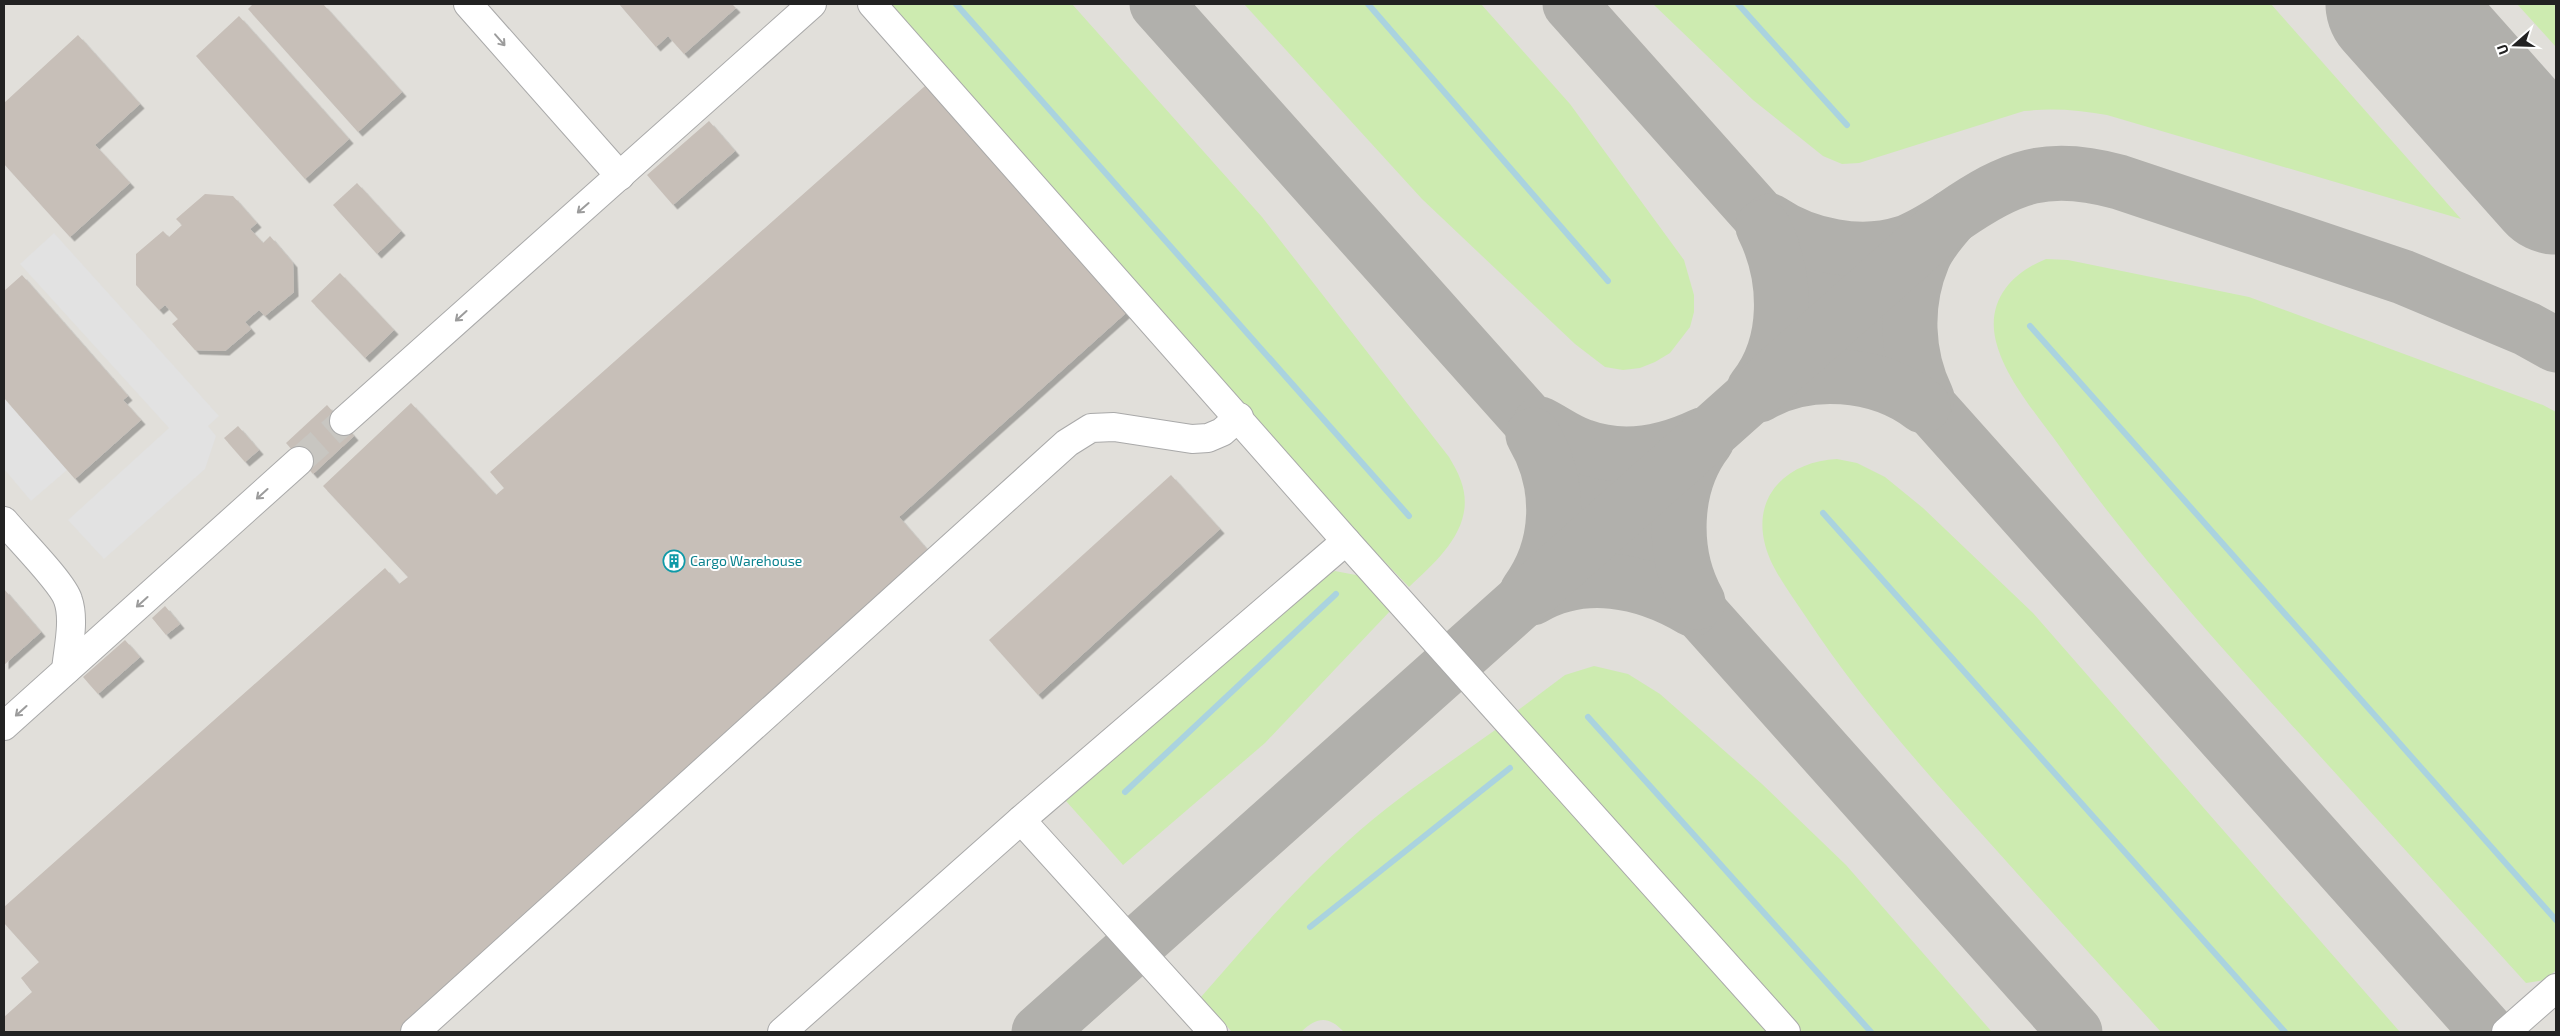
<svg xmlns="http://www.w3.org/2000/svg" width="2560" height="1036" font-family="'Exo 2',sans-serif">
<style>
.airport{fill:#e1dfda}
.grass{fill:#cdebb0}
.parking{fill:#e2e2e2}
.lines{fill:none;stroke-linecap:round;stroke-linejoin:round}
.stream{stroke:#aad3df;stroke-width:6}
.taxiway{stroke:#b1b0ac;stroke-width:55}
.runway{stroke:#b1b0ac;stroke-width:139}
.building{fill:#c7bfb8;filter:url(#shadow)}
.minor-tunnel{stroke:#c8c6c1;stroke-width:28;stroke-dasharray:28 14;stroke-linecap:butt}
.minor-casing{stroke:#a9a9a9;stroke-width:30}
.minor{stroke:#fff;stroke-width:28}
.oneway{stroke:#9c9c9c}
.labels{text-anchor:middle;stroke-width:4;stroke-linejoin:round;paint-order:stroke}
.culture-label{font-size:14px;fill:#0d838f;stroke:#fff;text-anchor:start}
</style>
<defs>
<filter id="shadow"><feDropShadow dx="4.5" dy="4.5" stdDeviation="0" flood-color="#0004"/></filter>
</defs>
<rect width="100%" height="100%" fill="#f2efe9"/>
<rect class="airport" x="4" y="4" width="2552" height="1028"/>
<g class="grass">
<path d="M889,4h183l190,213 187,240c4,7 9,15 12,24 16,45 -22,78 -52,106l-78,-81z"/>
<path d="M1244,4h237l89,100 114,156 10,35v17l-4,15 -20,26 -15,9 -15,6 -17,2 -18,-3 -30,-23 -153,-145z"/>
<path d="M1653,4h618l190,215 -354,-104c-29,-5 -54,-7 -83,-4l-165,52 -17,1 -19,-8 -70,-56z"/>
<path d="M2517,4h39v43z"/>
<path d="M2046,259l22,1 181,37 294,108 13,7v558l-10,10 -20,3c-75,-83 -151,-166 -226,-249 -85,-93 -170,-187 -242,-290 -23,-32 -60,-74 -64,-114 -3,-35 22,-59 52,-71z"/>
<path d="M1837,459l20,4 28,14 38,31 110,105 367,419h-239c-57,-63 -115,-126 -172,-190 -65,-72 -130,-144 -183,-225 -15,-23 -37,-50 -42,-77 -10,-49 28,-79 73,-81z"/>
<path d="M1335,571l26,5 31,33 -127,134 -142,122 -57,-64 255,-223z"/>
<path d="M1594,666l34,8 32,20 102,90 84,81 146,167h-190l-285,-321 48,-36z"/>
<path d="M1498,728l271,304h-425c-16,-17 -27,-15 -43,0h-69l-31,-35c48,-55 94,-109 148,-157 46,-42 99,-76 149,-112z"/>
</g>
<g class="parking">
<path d="M54,233l165,183 -11,10 8,10 -11,33 -101,90 -36,-39 101,-92 -149,-164z"/>
<path d="M4,398l63,72 -36,31 -27,-32z"/>
</g>
<g class="lines">
<g class="stream">
<path d="M956,4l453,512"/>
<path d="M1368,4l240,277"/>
<path d="M1738,4l109,121"/>
<path d="M2030,326l526,594"/>
<path d="M1823,513l462,519"/>
<path d="M1588,717l283,315"/>
<path d="M1125,792l211,-198"/>
<path d="M1310,927l200,-159"/>
</g>
<g class="taxiway">
<path d="M1157,4l918,1028"/>
<path d="M1570,4l918,1028"/>
<path d="M1770,221c37,25 90,36 134,22 17,-6 32,-16 48,-26 -11,13 -23,26 -29,41 -19,45 -17,97 4,140"/>
<path d="M1754,389c36,-45 34,-112 9,-162"/>
<path d="M1759,395c49,-29 119,-23 164,11"/>
<path d="M1540,424c14,7 27,17 42,22 40,15 82,7 120,-11"/>
<path d="M1527,592c34,-46 35,-108 6,-157"/>
<path d="M1532,598c51,-30 111,-18 160,11"/>
<path d="M1698,602c-27,-48 -26,-117 9,-162"/>
<path d="M1039,1032l913,-815c60,-41 95,-55 167,-35l284,95 124,52 29,16"/>
</g>
<path class="runway" d="M2395,4l161,181"/>
</g>
<g class="building">
<path d="M253,4h70l79,88 -44,40 -110,-123z"/>
<path d="M619,4h113l4,4 -52,46 -16,-18 -12,11z"/>
<path d="M239,16l110,123 -44,40 -109,-123z"/>
<path d="M78,35l62,69 -45,41 35,38 -60,54 -66,-73v-61z"/>
<path d="M925,86l202,226 -228,205 32,37 -532,478h-395v-15l28,-25 -11,-14 18,-16 -35,-39v-16l381,-339 14,16 9,-7 -85,-91 88,-83 85,92 8,-7 -14,-16z"/>
<path d="M709,121l26,30 -62,54 -26,-30z"/>
<path d="M357,183l44,48 -24,23 -44,-49z"/>
<path d="M205,194l28,2 24,27 -7,6 13,14 7,-7 23,27 1,29 -29,24 -6,-6 -14,12 6,7 -26,22 -30,-1 -23,-26 6,-5 -13,-14 -6,5 -23,-25v-31l27,-23 6,6 13,-12 -6,-6z"/>
<path d="M340,273l54,57 -29,28 -54,-57z"/>
<path d="M22,275l106,121 -5,4 18,20 -66,59 -71,-81v-107z"/>
<path d="M327,405l27,31 -41,38 -27,-31z"/>
<path d="M238,426l21,24 -14,12 -21,-24z"/>
<path d="M1171,475l49,54 -182,166 -49,-55z"/>
<path d="M4,589l37,43 -37,33z"/>
<path d="M165,606l15,18 -14,11 -14,-17z"/>
<path d="M125,640l15,17 -42,37 -15,-17z"/>
</g>
<g class="lines">
<path class="minor-tunnel" d="M299,461l45,-40"/>
<g class="minor-casing">
<g id="minor">
<path d="M468,4l152,172"/>
<path d="M872,4l474,537 440,491"/>
<path d="M344,421l468,-417"/>
<path d="M4,521c14,17 59,62 64,79 7,20 0,49 -2,70"/>
<path d="M4,726l295,-265"/>
<path d="M1021,820l325,-279"/>
<path d="M415,1032l652,-589 24,-15 23,-1 78,12 16,-1 14,-6 17,-15"/>
<path d="M782,1032l239,-212 192,212"/>
<path d="M2506,1032l50,-44"/>
</g>
</g>
<use href="#minor" class="minor"/>
</g>
<defs><path id="oneway-shaft" d="M-6 0H5M1.5-3L5.5 0L1.5 3" fill="none" stroke-width="1.6" stroke-linecap="round" stroke-linejoin="round" transform="scale(1.25)"/></defs>
<g class="oneway">
<use href="#oneway-shaft" transform="translate(500 40) rotate(49)"/>
<use href="#oneway-shaft" transform="translate(583 208) rotate(139)"/>
<use href="#oneway-shaft" transform="translate(461 316) rotate(138)"/>
<use href="#oneway-shaft" transform="translate(262 494) rotate(138)"/>
<use href="#oneway-shaft" transform="translate(142 602) rotate(138)"/>
<use href="#oneway-shaft" transform="translate(21 711) rotate(138)"/>
</g>
<defs>
<g id="building-ring" transform="scale(1.125)"><circle r="9.5" fill="#fff" stroke="#0f9aa8" stroke-width="1.5"/><path d="M-4-6H4V6H1V3H-1V6H-4ZM-2.5-4.3h1.7v1.8h-1.7ZM.8-4.3h1.7v1.8H.8ZM-2.5-1h1.7V.8h-1.7ZM.8-1h1.7V.8H.8Z" fill="#0f9aa8"/></g>
</defs>
<g fill-rule="evenodd">
<use href="#building-ring" x="674" y="561"/>
</g>
<g class="labels">
<g class="culture-label">
<text x="690" y="566">Cargo Warehouse</text>
</g>
</g>
<rect width="2560" height="1036" fill="none" stroke="#222222" stroke-width="10"/>
<g transform="translate(2515 45) rotate(250)" stroke="#ffffff" stroke-width="4" paint-order="stroke">
<path d="M0-4L9 19L0 12L-9 19Z" fill="#222222"/>
<text y="-8" font-size="14" font-weight="bold" text-anchor="middle" fill="#222222">U</text>
</g>
</svg>
